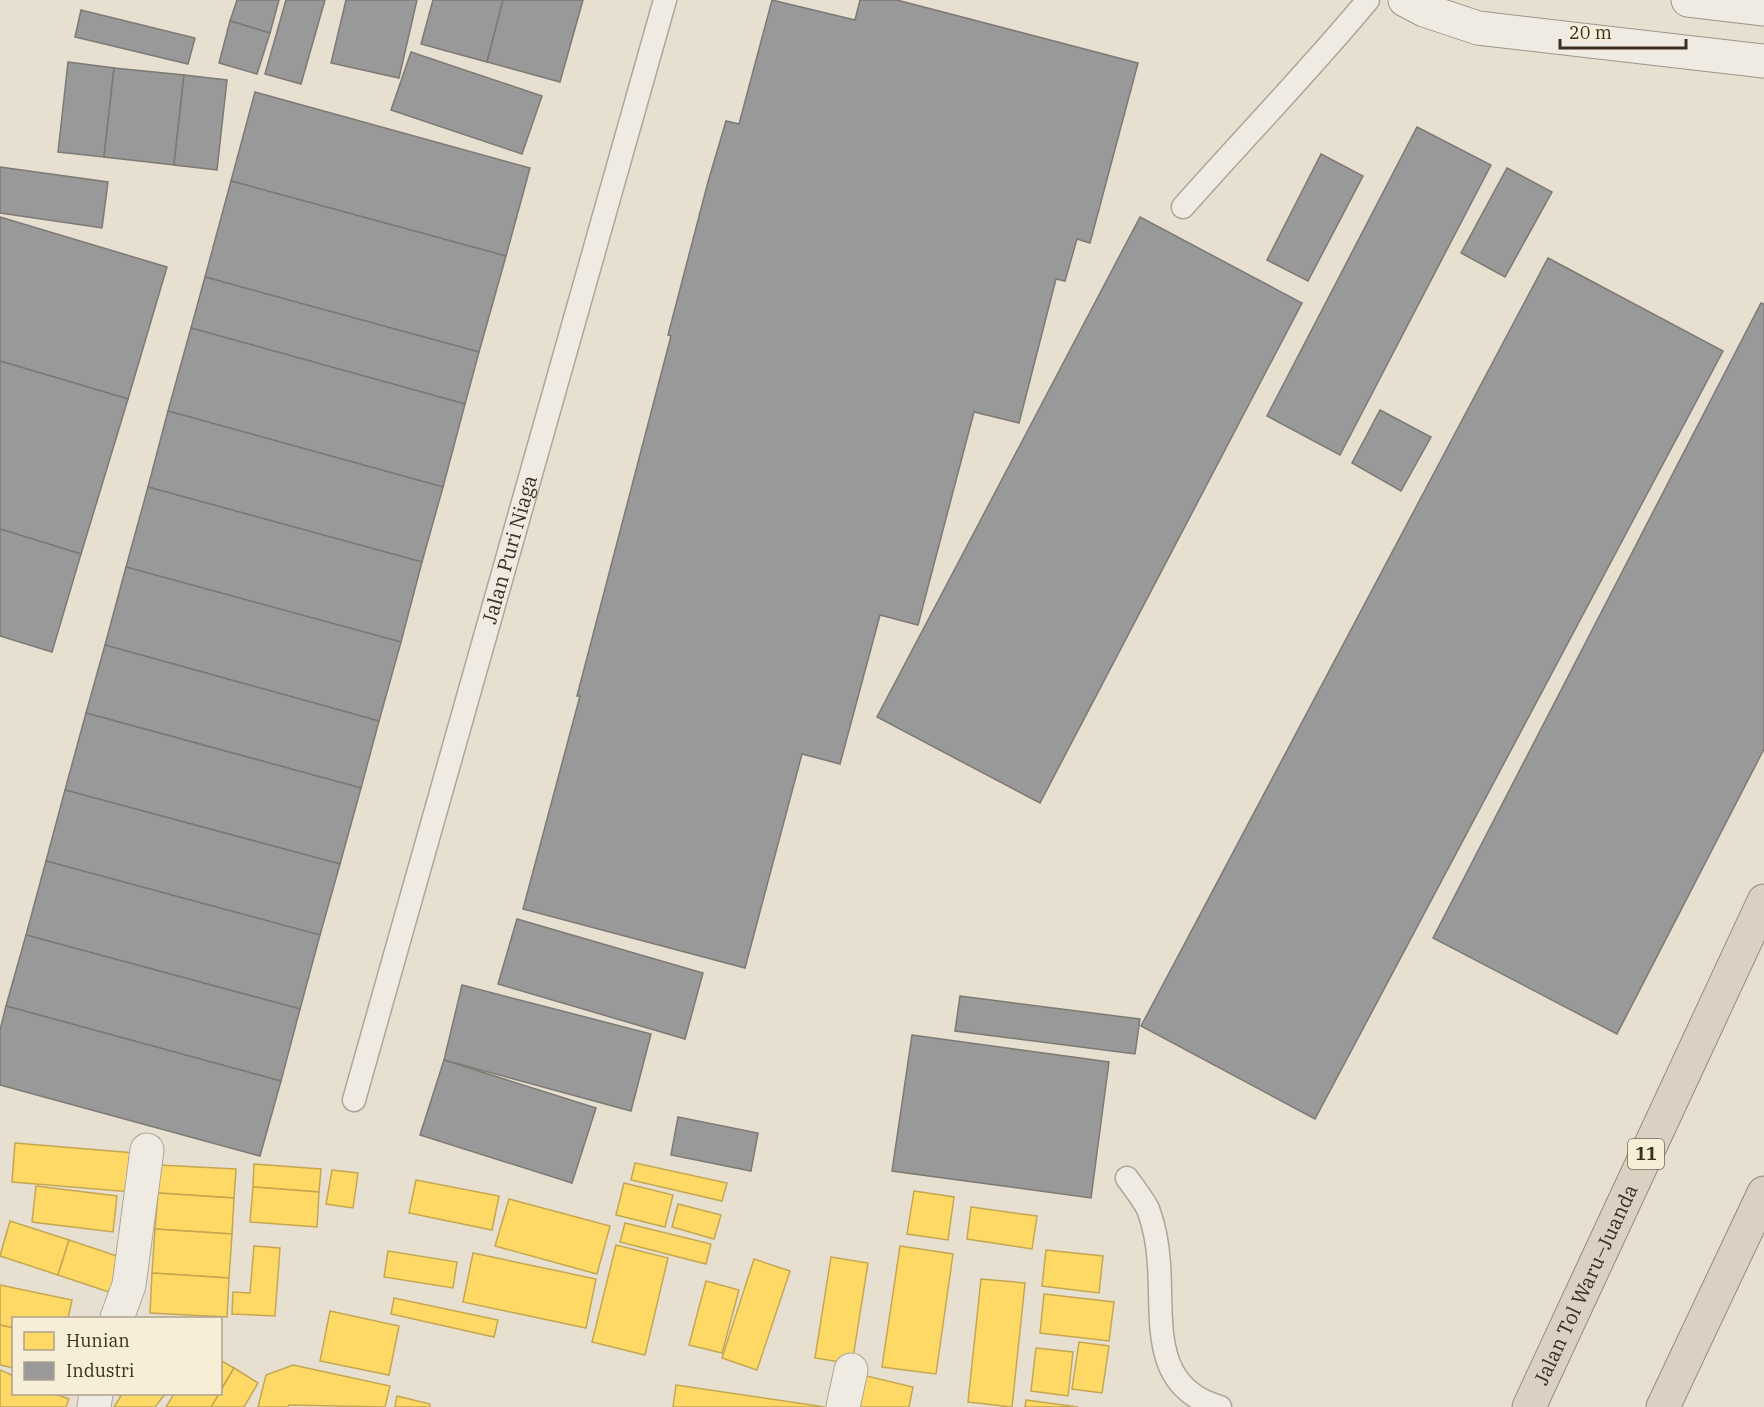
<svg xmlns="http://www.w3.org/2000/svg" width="1764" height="1407" font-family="'IBM Plex Serif',serif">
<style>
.homes{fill:#ffd966;stroke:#c5a651;stroke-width:1.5}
.industry{fill:#999;stroke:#7d7975;stroke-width:1.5}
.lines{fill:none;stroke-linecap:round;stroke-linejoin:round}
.service-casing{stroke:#ada599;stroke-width:25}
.minor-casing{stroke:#ada599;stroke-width:35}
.secondary-casing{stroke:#9c958a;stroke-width:35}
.motorway-casing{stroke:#928b80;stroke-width:35}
.service{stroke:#efebe3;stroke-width:22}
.minor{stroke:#efebe3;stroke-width:33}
.secondary{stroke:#efebe3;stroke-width:33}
.motorway{stroke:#dad1c2;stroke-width:33}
.labels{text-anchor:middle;stroke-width:6;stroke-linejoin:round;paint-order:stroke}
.shield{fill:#f7eed8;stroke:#756857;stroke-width:1.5}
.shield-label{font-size:18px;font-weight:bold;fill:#3d2e20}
.street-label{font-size:20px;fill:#3d2e20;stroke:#f7eed8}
</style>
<rect width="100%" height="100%" fill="#e7e0d1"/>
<g class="homes">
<path d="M15,1143l120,10 -3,39 -120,-10z"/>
<path d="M635,1163l92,20 -5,18 -91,-21z"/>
<path d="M254,1164l67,5 -2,23 -66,-5z"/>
<path d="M159,1165l77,4 -2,29 -76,-5z"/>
<path d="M332,1170l26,3 -5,35 -27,-4z"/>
<path d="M416,1180l83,16 -7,34 -83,-17z"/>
<path d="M624,1183l49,12 -8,32 -49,-12z"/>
<path d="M36,1186l81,10 -4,36 -81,-10z"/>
<path d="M253,1187l66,5 -2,35 -67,-5z"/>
<path d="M914,1191l40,6 -6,43 -41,-6z"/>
<path d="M158,1193l76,5 -2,36 -77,-5z"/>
<path d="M509,1199l101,27 -13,48 -102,-28z"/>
<path d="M678,1204l43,11 -7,24 -42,-12z"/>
<path d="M971,1207l66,9 -5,33 -65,-10z"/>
<path d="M10,1221l59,19 -11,35 -58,-19z"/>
<path d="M625,1223l86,21 -5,20 -86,-22z"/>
<path d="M155,1229l77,5 -3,44 -77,-5z"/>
<path d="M69,1240l54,18 -11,35 -54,-18z"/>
<path d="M616,1245l52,13 -23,97 -53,-13z"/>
<path d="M254,1246l26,2 -5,68 -43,-2 1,-22 17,1z"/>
<path d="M900,1246l53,8 -17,120 -54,-7z"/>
<path d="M1046,1250l57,6 -4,37 -57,-7z"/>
<path d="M388,1251l69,11 -4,26 -69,-11z"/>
<path d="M473,1253l123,26 -10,49 -123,-26z"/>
<path d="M831,1257l37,6 -16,101 -37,-6z"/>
<path d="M754,1259l36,12 -33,99 -35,-12z"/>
<path d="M152,1273l77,5 -2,39 -77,-4z"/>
<path d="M981,1279l44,4 -13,124 -44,-5z"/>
<path d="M706,1281l33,9 -17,63 -33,-8z"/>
<path d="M0,1285l72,15 -4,18h-54v10l-14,-3z"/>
<path d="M1044,1294l70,8 -5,39 -69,-8z"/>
<path d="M394,1298l104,22 -4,17 -103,-23z"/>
<path d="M330,1311l69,15 -10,49 -69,-14z"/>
<path d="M0,1325l14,3v40l-14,-3z"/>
<path d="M1079,1342l30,4 -7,47 -30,-4z"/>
<path d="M1036,1348l37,4 -5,44 -37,-5z"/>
<path d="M220,1360l14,8 -14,23z"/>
<path d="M293,1365l97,21 -5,21 -96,-2 -1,2h-30l8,-32z"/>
<path d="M234,1368l24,15 -14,24h-33z"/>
<path d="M0,1370l14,6v18h41l14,5 -3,8h-66z"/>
<path d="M858,1374l55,13 -4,20h-59z"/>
<path d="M676,1385l149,22h-152z"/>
<path d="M117,1394h48l-10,13h-41l7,-11z"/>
<path d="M174,1394h45l-8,13h-45z"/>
<path d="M397,1396l33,8v3h-35z"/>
<path d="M1026,1400l52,7h-53z"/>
</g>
<g class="industry">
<path d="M237,0h42l-9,33 -40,-12z"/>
<path d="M286,0h39l-24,84 -36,-10z"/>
<path d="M346,0h71l-18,78 -68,-15z"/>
<path d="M433,0h70l-16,62 -66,-18z"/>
<path d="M503,0h80l-23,82 -73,-20z"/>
<path d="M772,0l83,20 5,-20h37l241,63 -48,180 -13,-4 -12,42 -9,-2 -37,144 -45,-11 -56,213 -38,-10 -40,149 -38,-10 -57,214 -222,-59 57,-213h-3l94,-360 -3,-1 40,-153 18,-61 13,3z"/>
<path d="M81,10l114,28 -7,26 -113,-27z"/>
<path d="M230,21l40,12 -13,41 -38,-11z"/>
<path d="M411,52l131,44 -20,58 -131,-44z"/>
<path d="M68,62l46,6 -10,89 -46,-5z"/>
<path d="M114,68l70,7 -10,90 -70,-8z"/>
<path d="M184,75l43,5 -10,90 -43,-5z"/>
<path d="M255,92l275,76 -24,88 -275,-75z"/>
<path d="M1417,127l74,38 -151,290 -73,-39z"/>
<path d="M1321,154l42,22 -55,105 -41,-21z"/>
<path d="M0,167l108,15 -6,46 -102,-15z"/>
<path d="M1507,168l45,24 -47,85 -44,-24z"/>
<path d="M231,181l275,75 -27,96 -274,-75z"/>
<path d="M0,217l167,50 -39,132 -128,-38z"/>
<path d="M1140,217l162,86 -262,500 -163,-86z"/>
<path d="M1548,258l175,93 -408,768 -174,-93z"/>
<path d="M205,277l274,75 -14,52 -274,-76z"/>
<path d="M1761,303l3,1v445l-147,285 -184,-96z"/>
<path d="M191,328l274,76 -22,83 -275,-76z"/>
<path d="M0,361l128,38 -47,155 -81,-25z"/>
<path d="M1380,410l51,27 -30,54 -49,-28z"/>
<path d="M168,411l275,76 -21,75 -274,-75z"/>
<path d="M148,487l274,75 -21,80 -275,-75z"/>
<path d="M0,529l81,25 -29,98 -52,-16z"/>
<path d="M126,567l275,75 -22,79 -274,-76z"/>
<path d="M105,645l274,76 -18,67 -275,-75z"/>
<path d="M86,713l275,75 -21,76 -275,-74z"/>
<path d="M65,790l275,74 -20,71 -274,-74z"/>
<path d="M46,861l274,74 -20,74 -274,-74z"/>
<path d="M517,919l186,54 -18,66 -187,-55z"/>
<path d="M26,935l274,74 -19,72 -275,-75z"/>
<path d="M462,985l189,49 -20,77 -187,-51z"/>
<path d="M960,996l180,23 -5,35 -180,-23z"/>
<path d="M6,1006l275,75 -21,75 -260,-71v-55z"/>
<path d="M912,1035l197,27 -18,136 -199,-27z"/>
<path d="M444,1060l152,48 -24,75 -152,-48z"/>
<path d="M678,1117l80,16 -7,38 -80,-16z"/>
</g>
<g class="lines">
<g class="service-casing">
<g id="service">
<path d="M1183,207c61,-69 126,-136 185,-207"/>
<path id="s1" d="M354,1100l311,-1100"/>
<path d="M1127,1178c7,10 16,21 21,31 6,16 10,39 11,55 4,57 -9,124 61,143"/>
</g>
</g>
<g class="minor-casing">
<g id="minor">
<path d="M117,1318l12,-33 18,-135"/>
<path d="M94,1407l2,-13"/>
<path d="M843,1407l8,-37"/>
</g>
</g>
<g class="secondary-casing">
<g id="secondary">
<path d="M1405,0l19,10 54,18 286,33"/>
<path d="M1688,0l76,9"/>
</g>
</g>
<g class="motorway-casing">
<g id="motorway">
<path id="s2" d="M1529,1407l235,-506"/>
<path d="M1663,1407l101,-214"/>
</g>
</g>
<use href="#service" class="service"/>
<use href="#minor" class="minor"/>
<use href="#secondary" class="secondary"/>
<use href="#motorway" class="motorway"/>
</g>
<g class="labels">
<rect class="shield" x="1628" y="1139" width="36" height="30" rx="4.5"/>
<g class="shield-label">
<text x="1646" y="1160">11</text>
</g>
<g class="street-label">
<text dy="7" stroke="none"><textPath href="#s1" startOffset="572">Jalan Puri Niaga</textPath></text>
<text dy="7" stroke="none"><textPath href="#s2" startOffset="135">Jalan Tol Waru–Juanda</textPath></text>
</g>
</g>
<rect x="12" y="1317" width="210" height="78" fill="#f7eed8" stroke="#ada18e" stroke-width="1.5"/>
<rect x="24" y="1332" width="30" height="18" fill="#ffd966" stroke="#ada18e" stroke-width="1.5"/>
<text x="66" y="1347" font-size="18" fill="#3d2e20">Hunian</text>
<rect x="24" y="1362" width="30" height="18" fill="#999999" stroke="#ada18e" stroke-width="1.5"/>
<text x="66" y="1377" font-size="18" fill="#3d2e20">Industri</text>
<path d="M1560 39v9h126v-9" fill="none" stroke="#3d2e20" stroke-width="3"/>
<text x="1569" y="39" font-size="18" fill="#3d2e20" stroke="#f7eed8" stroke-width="4.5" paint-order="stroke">20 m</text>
</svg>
